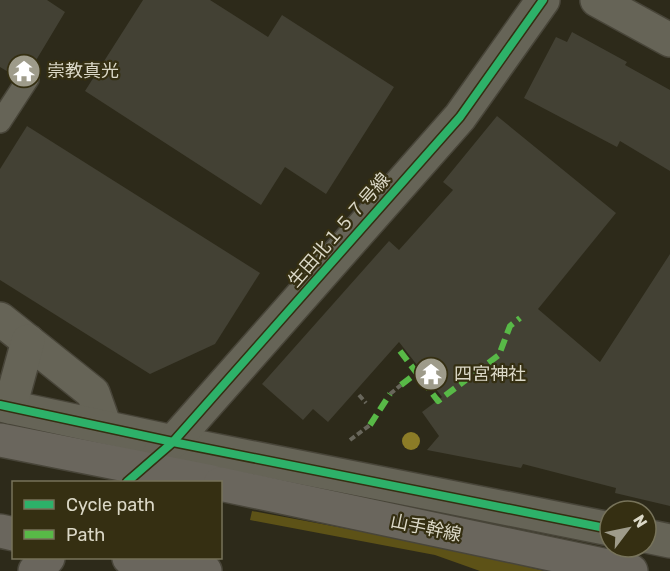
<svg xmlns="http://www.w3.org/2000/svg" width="670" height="571" font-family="Rubik,'Noto Sans JP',sans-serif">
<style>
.green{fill:#5d5217}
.building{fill:#434134}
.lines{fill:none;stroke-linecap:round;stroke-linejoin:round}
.lane-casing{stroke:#484539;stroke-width:24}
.street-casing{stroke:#484539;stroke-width:36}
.secondary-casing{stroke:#484539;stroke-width:36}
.path{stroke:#68665b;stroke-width:4;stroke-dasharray:6 3;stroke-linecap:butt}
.lane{stroke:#666457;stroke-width:21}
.street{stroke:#666457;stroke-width:33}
.secondary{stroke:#6a665d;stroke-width:33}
.quiet{stroke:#58b947;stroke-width:6;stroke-dasharray:12 6;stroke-linecap:butt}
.cycleway-casing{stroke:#352f12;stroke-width:11}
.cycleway{stroke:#2db169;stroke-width:8}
.tree{fill:#8c7c27}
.labels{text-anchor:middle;stroke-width:4.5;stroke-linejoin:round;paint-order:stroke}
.poi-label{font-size:18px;fill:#dbd8c7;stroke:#352f12;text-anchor:start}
.street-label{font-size:18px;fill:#dbd8c7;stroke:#352f12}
</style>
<rect width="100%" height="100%" fill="#2d2a1a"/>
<path class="green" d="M252,511l187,35 106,25h-65l-45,-16 -185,-35z"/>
<g class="building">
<path d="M0,0h47l18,12 -33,55 -10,1 -7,8 -15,-9z"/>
<path d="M143,0h67l58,37 14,-22 112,72 -68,107 -41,-27 -24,38 -176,-114z"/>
<path d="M572,32l55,30 -2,3 45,25v81l-50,-30 -3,6 -93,-49 32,-61 11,5z"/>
<path d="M497,116l119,97 -78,96 62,53 70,-108v252l-55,-13 1,-5 -93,-24 -2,4 -94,-18 12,-14 -17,-24 20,-15 -43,-55 -71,80 -15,-13 -10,11 -41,-36 127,-143 10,9 54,-60 -10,-8z"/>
<path d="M27,126l233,147 -45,71 -65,30 -150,-94v-111z"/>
</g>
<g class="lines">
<g class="lane-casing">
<path id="lane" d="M0,122l28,-43"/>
</g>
<g class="street-casing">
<g id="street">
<path d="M597,0l73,40"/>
<path d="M0,319l93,74 12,34"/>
<path d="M0,405l173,37 437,87"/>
<path d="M10,407l18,-66"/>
<path d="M160,453l13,-11 287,-325 83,-117"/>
<path d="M646,536l24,5"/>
</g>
</g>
<g class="secondary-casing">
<g id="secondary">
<path d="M0,440l212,42"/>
<path d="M220,484l411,87"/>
<path d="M0,531l14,3"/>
<path d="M129,558l76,13"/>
<path d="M35,571l13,-13"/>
</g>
</g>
<g class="path">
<path d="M390,394l11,-9"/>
<path d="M359,395l7,8"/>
<path d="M350,440l20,-15"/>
</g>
<use href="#lane" class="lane"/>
<use href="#street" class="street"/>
<use href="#secondary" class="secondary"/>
<g class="quiet">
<path d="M400,351l38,50 61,-46 11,-29 10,-8"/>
<path d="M401,385l21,-16"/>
<path d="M370,425l20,-31"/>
</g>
<g class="cycleway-casing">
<g id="cycleway">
<path d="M0,405l173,37 437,87"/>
<path d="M127,482l46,-40 287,-325 83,-117"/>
</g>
</g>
<use href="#cycleway" class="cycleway"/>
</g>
<circle class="tree" cx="411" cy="441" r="9"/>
<defs>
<g id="temple-disc" transform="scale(1.725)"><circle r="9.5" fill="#9e9b8a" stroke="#352f12"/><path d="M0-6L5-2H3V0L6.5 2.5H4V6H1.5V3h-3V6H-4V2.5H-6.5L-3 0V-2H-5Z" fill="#fff"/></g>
</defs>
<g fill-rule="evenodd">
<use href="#temple-disc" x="24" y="71"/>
<use href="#temple-disc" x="431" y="374"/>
</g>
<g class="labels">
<g class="poi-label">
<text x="47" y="77">崇教真光</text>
<text x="454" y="380">四宮神社</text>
</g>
<g class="street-label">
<text transform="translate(339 230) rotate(-49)" y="6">生田北１５７号線</text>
<text transform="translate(426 528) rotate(12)" y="6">山手幹線</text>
</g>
</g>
<rect x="12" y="481" width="210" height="78" fill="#352f12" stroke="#77735a" stroke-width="1.5"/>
<rect x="24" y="500" width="30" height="9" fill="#2db169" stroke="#77735a" stroke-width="1.5"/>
<text x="66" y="511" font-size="18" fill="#dbd8c7">Cycle path</text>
<rect x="24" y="530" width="30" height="9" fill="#58b947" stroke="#77735a" stroke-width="1.5"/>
<text x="66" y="541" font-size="18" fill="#dbd8c7">Path</text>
<g transform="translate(628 529) rotate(58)"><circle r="28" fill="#352f12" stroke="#77735a" stroke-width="1.5"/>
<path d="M0-4.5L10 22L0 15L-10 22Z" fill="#9e9b8a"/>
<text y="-9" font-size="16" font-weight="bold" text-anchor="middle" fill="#dbd8c7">N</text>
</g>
</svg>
